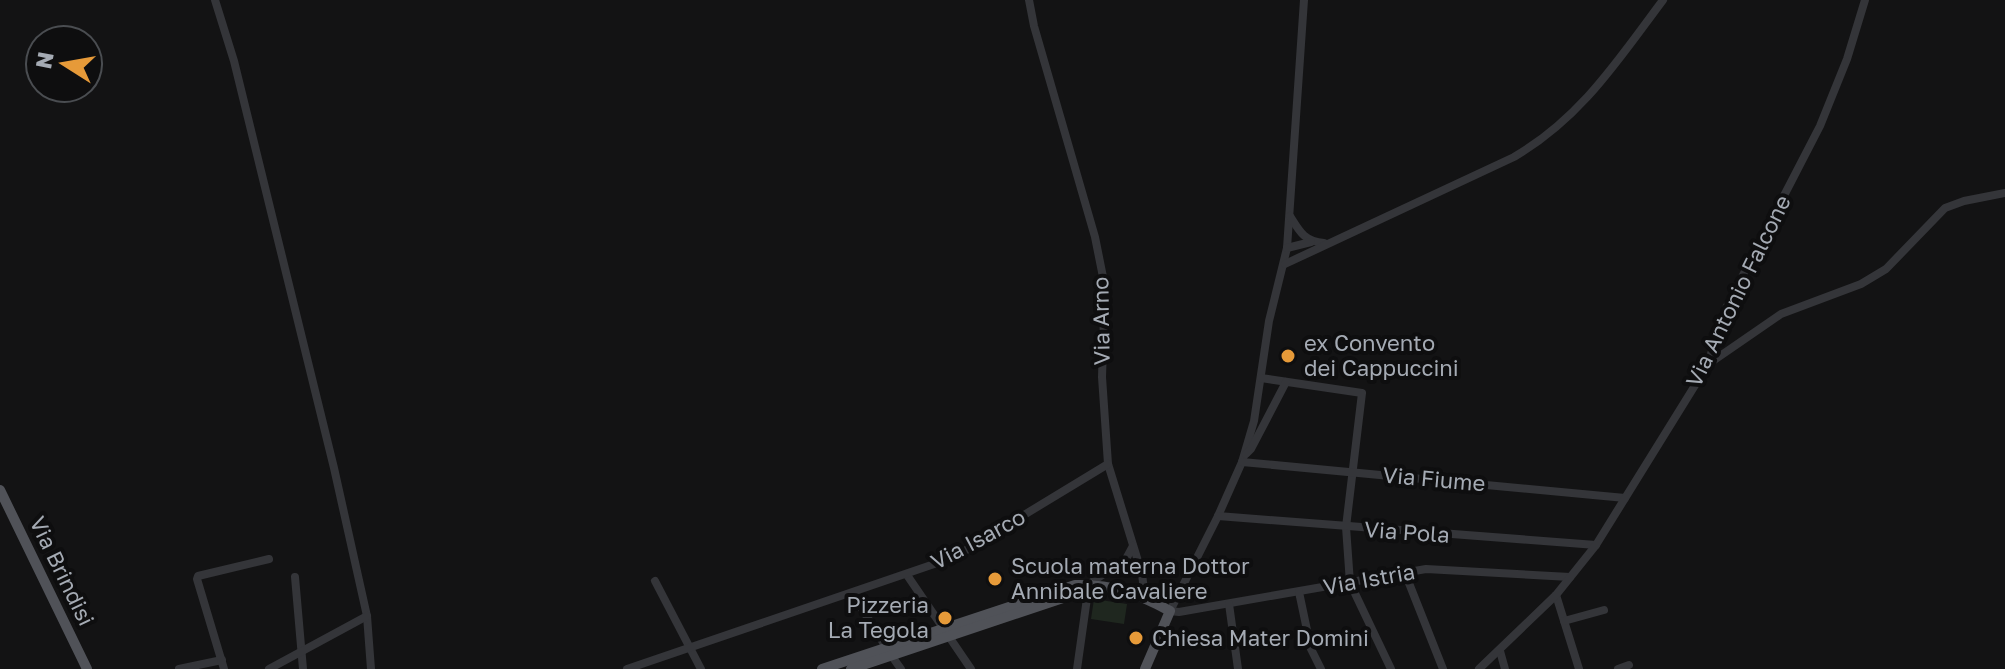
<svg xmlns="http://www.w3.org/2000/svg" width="2005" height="669" font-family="'Golos Text',sans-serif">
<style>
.green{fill:#1f271f}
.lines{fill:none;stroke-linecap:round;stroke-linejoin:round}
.minor{stroke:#343539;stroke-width:8}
.major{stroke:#505258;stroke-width:10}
.poi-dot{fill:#e69a39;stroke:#0e0e0f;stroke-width:3}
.labels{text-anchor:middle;stroke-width:8;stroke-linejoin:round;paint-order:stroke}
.street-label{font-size:22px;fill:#a5abb4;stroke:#0e0e0f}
.poi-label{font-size:22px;fill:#a5abb4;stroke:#0e0e0f;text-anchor:start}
</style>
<rect width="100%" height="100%" fill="#131314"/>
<path class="green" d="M1094,599l33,5 -3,20 -33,-5z"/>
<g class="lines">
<g class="minor">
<path d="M215,0l19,61 100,407 33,148 4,53"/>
<path d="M1029,0l5,26 61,211 10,50 -3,90 6,87 34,110 3,24"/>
<path d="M1304,0l-17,248 -18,73 -15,100 -12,41 -24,54 -48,95 9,1 247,-43 144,8"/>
<path d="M1290,216c10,16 14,25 34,27"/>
<path d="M1287,248l24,-6"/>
<path d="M1285,264l229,-107c67,-39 104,-97 149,-157"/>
<path d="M1707,365l74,-51 80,-30 25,-15 59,-61 19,-7 41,-8"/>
<path d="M1261,378l101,15 -16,134 4,56 41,86"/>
<path d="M1246,454l5,-5 35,-67"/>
<path d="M1242,462l383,36"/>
<path d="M1218,516l378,29"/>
<path d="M1405,573l38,96"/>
<path d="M907,575l64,94"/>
<path d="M295,577l8,92"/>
<path d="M655,581l46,88"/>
<path d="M1299,592l12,57 10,20"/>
<path d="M852,593l34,54"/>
<path d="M1556,595l23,74"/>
<path d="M1229,604l9,65"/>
<path d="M1564,621l40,-11"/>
<path d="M1500,651l5,18"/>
<path d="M891,655l10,14"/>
<path d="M179,669l43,-9"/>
<path d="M224,669l-27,-90 1,-3 71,-17"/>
<path d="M269,669l98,-53"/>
<path d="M627,669l316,-108 20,-9 145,-88"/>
<path d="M1077,669l12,-85 37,-25 7,-13"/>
<path d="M1479,669l77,-74 40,-50 111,-179 19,-58 94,-182 27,-67 18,-59"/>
<path d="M1618,669l11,-4"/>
</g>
<g class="major">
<path d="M0,490l87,179"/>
<path d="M822,669l253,-84c38,-1 62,8 95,26l-25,58"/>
<path d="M851,669l227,-76 11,-9"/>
</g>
</g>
<g class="poi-dot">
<circle cx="1288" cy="356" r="8"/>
<circle cx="995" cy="579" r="8"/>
<circle cx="945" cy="618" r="8"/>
<circle cx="1136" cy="638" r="8"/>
</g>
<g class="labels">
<g class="street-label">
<text transform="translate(1738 291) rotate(-64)" y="8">Via Antonio Falcone</text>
<text transform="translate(1101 321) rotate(-91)" y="8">Via Arno</text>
<text transform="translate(1434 479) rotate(5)" y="8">Via Fiume</text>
<text transform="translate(1407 532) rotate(4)" y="8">Via Pola</text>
<text transform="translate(978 539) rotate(-28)" y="8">Via Isarco</text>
<text transform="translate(62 571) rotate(64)" y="8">Via Brindisi</text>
<text transform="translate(1369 579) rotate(-10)" y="8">Via Istria</text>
</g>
<g class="poi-label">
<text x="1304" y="351">ex Convento<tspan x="1304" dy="25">dei Cappuccini</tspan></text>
<text x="1011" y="574">Scuola materna Dottor<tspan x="1011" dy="25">Annibale Cavaliere</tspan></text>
<text x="929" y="613" text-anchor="end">Pizzeria<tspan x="929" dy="25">La Tegola</tspan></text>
<text x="1152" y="646">Chiesa Mater Domini</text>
</g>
</g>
<g transform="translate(64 64) rotate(281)"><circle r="38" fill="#0e0e0f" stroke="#4a4d51" stroke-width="2"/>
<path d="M0-6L14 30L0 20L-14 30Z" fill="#e69a39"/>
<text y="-12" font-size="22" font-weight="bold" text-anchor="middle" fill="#a5abb4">N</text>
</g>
</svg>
